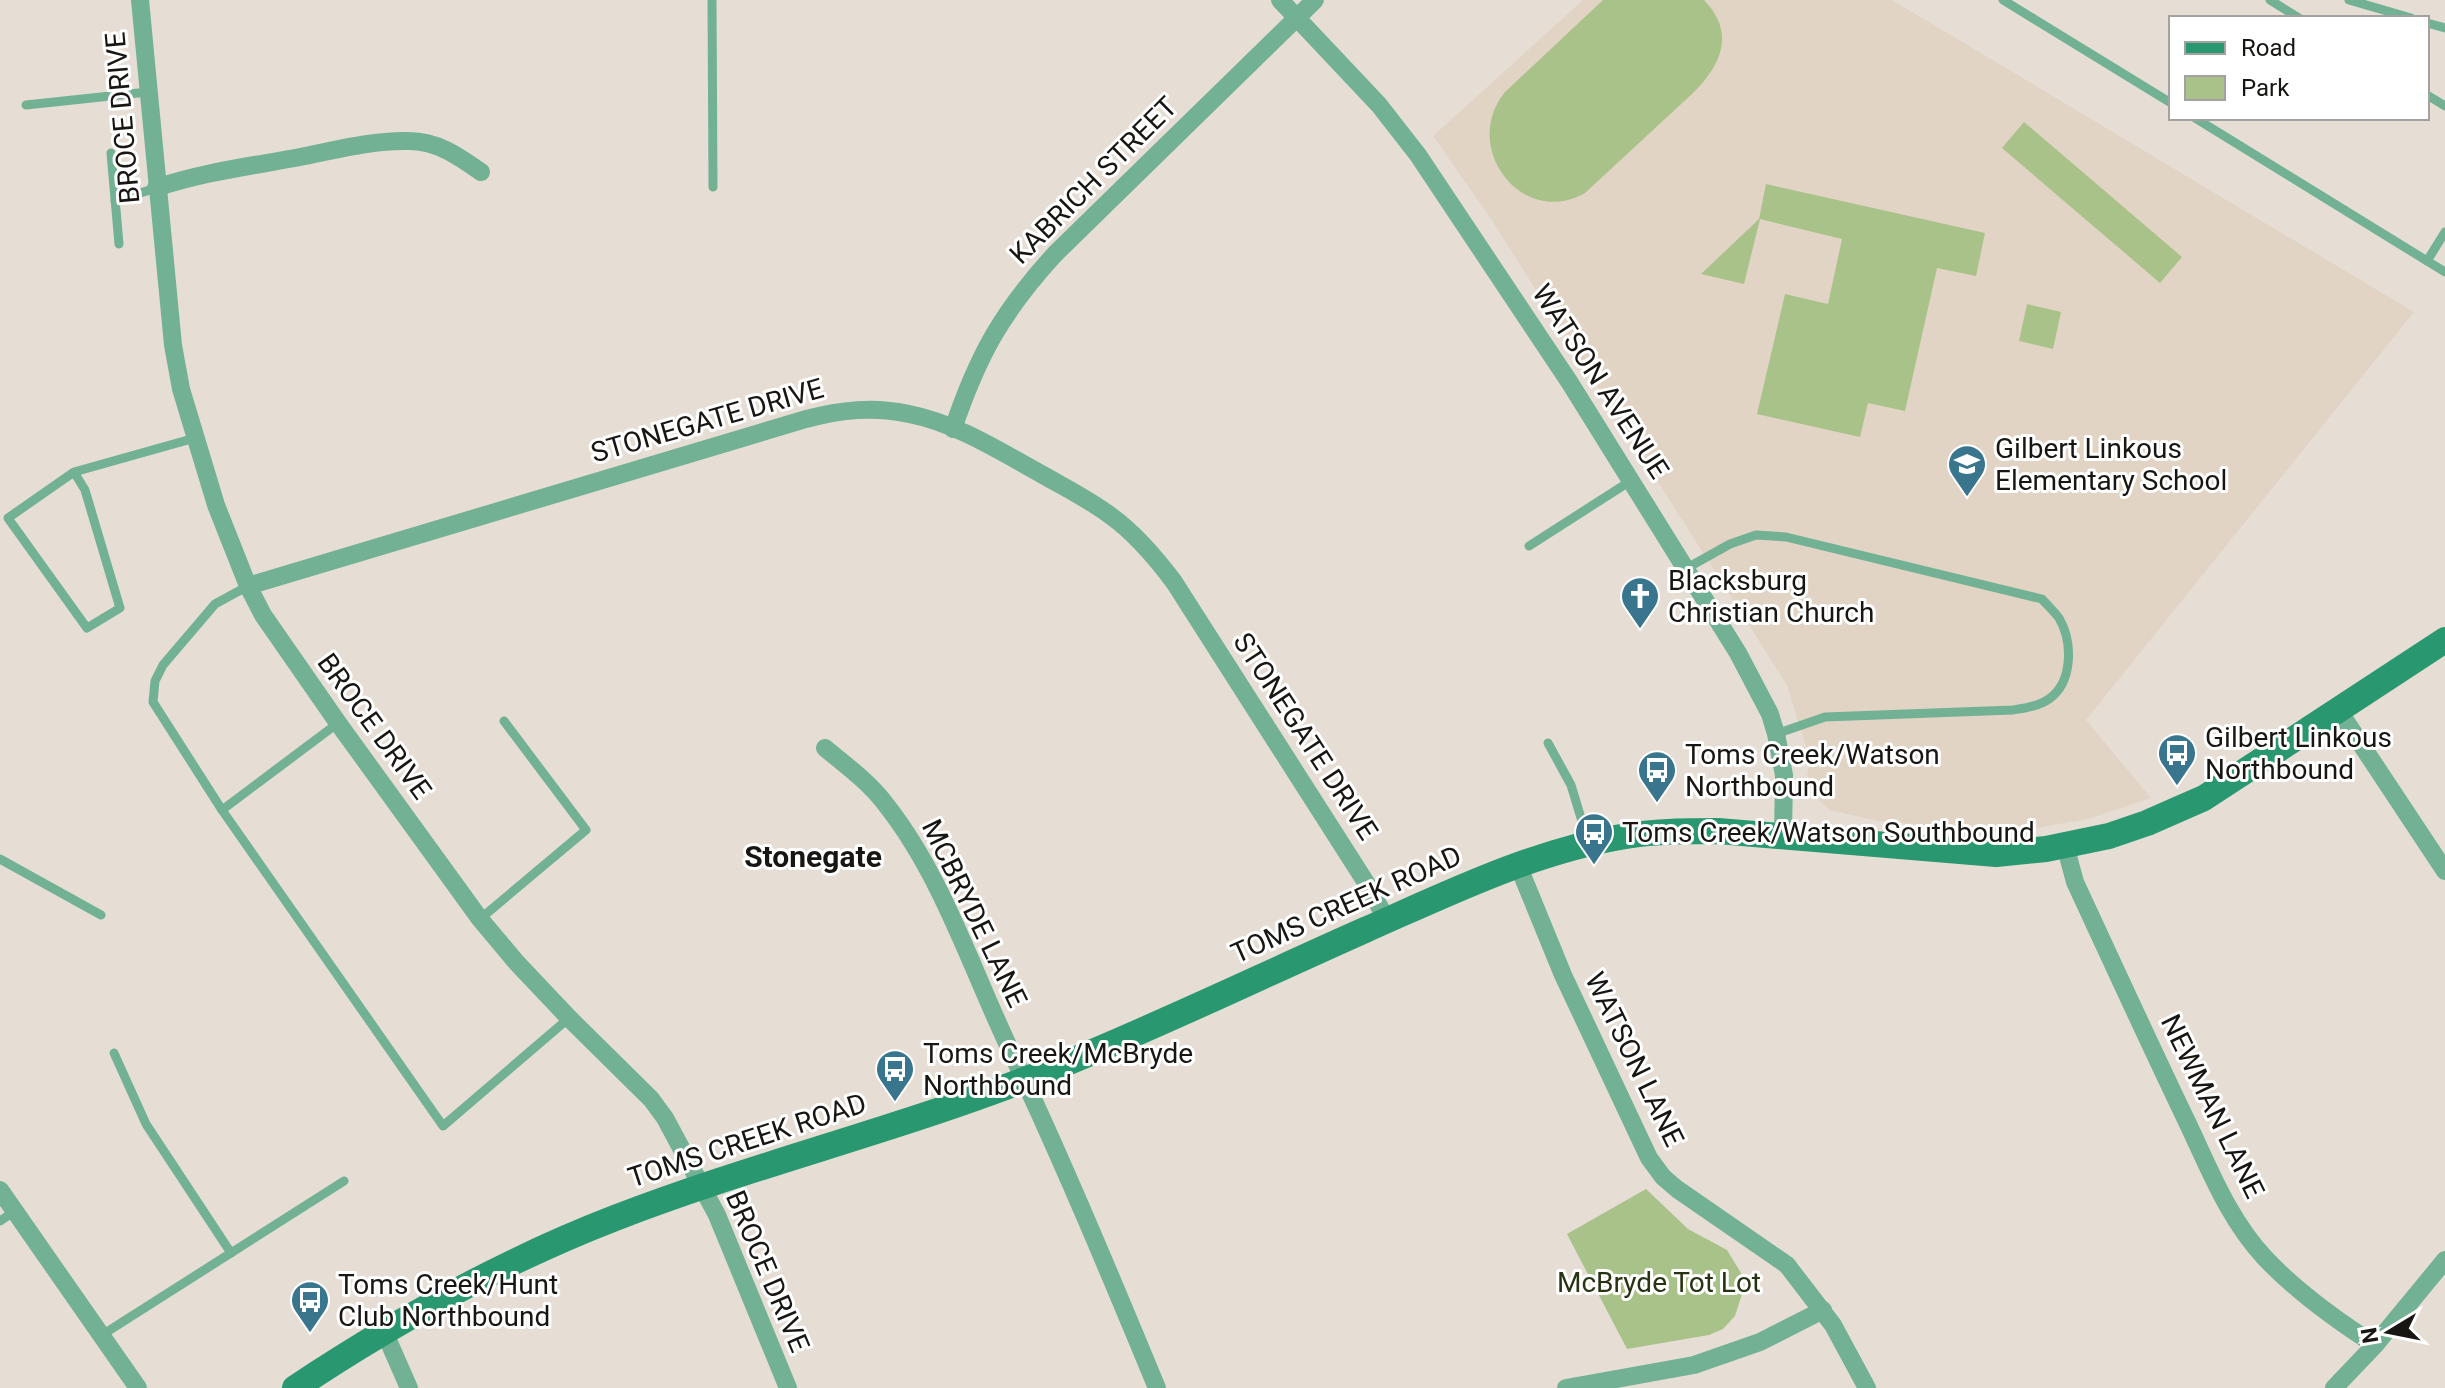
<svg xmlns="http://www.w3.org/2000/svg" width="2445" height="1388" font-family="Roboto,sans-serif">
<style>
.built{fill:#e2d4c4}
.green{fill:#a9c289}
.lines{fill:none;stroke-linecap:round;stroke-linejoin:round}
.service{stroke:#73b194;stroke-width:9}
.minor{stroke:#73b194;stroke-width:18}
.secondary{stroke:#299870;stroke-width:26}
.labels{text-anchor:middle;stroke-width:6;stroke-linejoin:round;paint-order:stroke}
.street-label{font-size:28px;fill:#181612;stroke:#fff}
.poi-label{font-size:28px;fill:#181612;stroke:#fff;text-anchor:start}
.park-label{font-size:28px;fill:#273413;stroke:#fff}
.neighbourhood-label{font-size:30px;font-weight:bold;fill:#181612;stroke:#fff}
</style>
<rect width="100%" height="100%" fill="#e6ded4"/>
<path class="built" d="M1583,0h309l522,312 -328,408 65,78 -63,21 -52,9 -44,3 -115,-10 -47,-11 -17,-15 -6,-22 4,-10 -24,-78 -298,-469 -56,-80z"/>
<g class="green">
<path d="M1603,0h101c32,33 17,65 -11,93l-108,100c-63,36 -125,-46 -80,-101z"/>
<path d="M2024,122l158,135 -22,26 -158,-135z"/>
<path d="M1766,184l219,49 -9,43 -39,-8 -32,143 -37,-8 -8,34 -103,-23 28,-120 43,10 14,-65 -82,-20 -16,65 -43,-10 58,-55z"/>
<path d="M2027,304l34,8 -8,37 -34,-8z"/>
<path d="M1646,1189l42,40 39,21 14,23 2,18 -8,25 -12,13 -14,6 -82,14 -60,-115z"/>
</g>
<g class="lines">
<g class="service">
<path d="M712,0l1,187"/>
<path d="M2003,0l168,103"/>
<path d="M2270,0l29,18"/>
<path d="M2349,0l62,18"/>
<path d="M2427,23l18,5"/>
<path d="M2427,95l18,11"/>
<path d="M26,105l122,-13"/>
<path d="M2195,118l250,154"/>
<path d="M111,153l8,91"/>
<path d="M115,201l41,-13"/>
<path d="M2427,261l18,-29"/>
<path d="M74,472l11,18 35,118 -33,20 -79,-110 66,-46 121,-34"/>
<path d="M1529,546l103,-66"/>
<path d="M1687,568l43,-24 26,-9 30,2 256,62c5,6 12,12 17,19 14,24 14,64 -10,81 -10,7 -24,9 -36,11l-188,7 -49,17"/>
<path d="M248,586l-33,18 -52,61 -8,16 -2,21 69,108 221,316 126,-108"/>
<path d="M1548,743l23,42 17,56"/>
<path d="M222,810l116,-87"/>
<path d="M0,859l101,56"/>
<path d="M480,919l106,-89 -82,-109"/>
<path d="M114,1053l32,71 85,129"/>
<path d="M0,1221l15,-10"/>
<path d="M102,1335l242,-154"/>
</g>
<g class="minor">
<path d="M140,0l33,345 8,44 35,116 32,81 15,29 75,108 142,196 37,44 52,55 82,81 14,19 52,97 71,173"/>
<path d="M1280,0l99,105 39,50 152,228 168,270 32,61 6,20 8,41 -1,63"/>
<path d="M156,188c47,-16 96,-22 144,-31 35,-7 73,-17 109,-16 28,0 49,15 72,31"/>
<path d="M953,429c25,-74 49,-117 102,-175l260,-254"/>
<path d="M248,586l558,-167c35,-9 67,-13 103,-5 47,9 92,38 134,61 23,13 47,25 68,41 25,18 45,42 63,66l191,299 22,39"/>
<path d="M2339,711l106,160"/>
<path d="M825,748c22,18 45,35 62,58 54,69 83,158 120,237 54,114 102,229 150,345"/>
<path d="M2065,845l10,37c38,82 75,163 114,244 21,45 41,95 76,132 32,34 71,62 110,87"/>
<path d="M1518,865l45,110 86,183 14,19 14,12 110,76 46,60 34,63"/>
<path d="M0,1190l138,198"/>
<path d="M384,1331l25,57"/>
<path d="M1566,1388l128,-23 66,-23 63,-32"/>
<path d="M2334,1388l41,-43 70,-85"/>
</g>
<path class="secondary" d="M295,1388c101,-67 206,-126 320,-170 142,-55 290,-90 432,-147 107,-43 212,-94 318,-141 84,-37 169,-79 261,-94 31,-5 61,-5 92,-5l278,23 50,-5 63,-13 38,-13 57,-25 241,-158"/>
</g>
<defs>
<g id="school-pin" transform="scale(2)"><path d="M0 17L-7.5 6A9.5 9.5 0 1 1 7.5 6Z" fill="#39768d" stroke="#fff"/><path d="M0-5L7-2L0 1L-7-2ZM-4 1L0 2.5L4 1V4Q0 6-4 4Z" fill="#fff"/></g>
<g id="church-pin" transform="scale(2)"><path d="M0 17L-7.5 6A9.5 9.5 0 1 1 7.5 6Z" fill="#39768d" stroke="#fff"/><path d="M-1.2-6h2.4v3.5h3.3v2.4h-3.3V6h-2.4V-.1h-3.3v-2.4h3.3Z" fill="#fff"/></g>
<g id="bus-pin" transform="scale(2)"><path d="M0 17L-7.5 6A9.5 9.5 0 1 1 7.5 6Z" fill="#39768d" stroke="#fff"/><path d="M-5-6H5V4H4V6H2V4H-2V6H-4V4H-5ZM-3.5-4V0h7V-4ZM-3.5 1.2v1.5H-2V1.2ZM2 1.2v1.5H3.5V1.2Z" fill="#fff"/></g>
</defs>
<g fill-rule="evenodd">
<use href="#school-pin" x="1967" y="464"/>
<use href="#church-pin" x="1640" y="596"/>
<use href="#bus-pin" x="2177" y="753"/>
<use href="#bus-pin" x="1657" y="770"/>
<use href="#bus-pin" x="1594" y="832"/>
<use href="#bus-pin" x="895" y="1069"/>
<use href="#bus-pin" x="310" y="1300"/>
</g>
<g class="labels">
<g class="street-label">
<text transform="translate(122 118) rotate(-95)" y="10">BROCE DRIVE</text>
<text transform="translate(1093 180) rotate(-45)" y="10">KABRICH STREET</text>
<text transform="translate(1601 381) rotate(57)" y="10">WATSON AVENUE</text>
<text transform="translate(707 420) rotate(-16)" y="10">STONEGATE DRIVE</text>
<text transform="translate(375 726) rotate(54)" y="10">BROCE DRIVE</text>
<text transform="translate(1306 736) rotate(57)" y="10">STONEGATE DRIVE</text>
<text transform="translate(1346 904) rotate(-24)" y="10">TOMS CREEK ROAD</text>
<text transform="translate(975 913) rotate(64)" y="10">MCBRYDE LANE</text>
<text transform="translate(1635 1059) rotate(64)" y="10">WATSON LANE</text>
<text transform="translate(2213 1106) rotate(64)" y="10">NEWMAN LANE</text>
<text transform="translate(747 1140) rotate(-18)" y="10">TOMS CREEK ROAD</text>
<text transform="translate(768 1271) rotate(67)" y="10">BROCE DRIVE</text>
</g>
<g class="poi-label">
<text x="1995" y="458">Gilbert Linkous<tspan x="1995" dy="32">Elementary School</tspan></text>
<text x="1668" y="590">Blacksburg<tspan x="1668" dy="32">Christian Church</tspan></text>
<text x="2205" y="747">Gilbert Linkous<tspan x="2205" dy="32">Northbound</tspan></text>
<text x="1685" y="764">Toms Creek/Watson<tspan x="1685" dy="32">Northbound</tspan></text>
<text x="1622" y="842">Toms Creek/Watson Southbound</text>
<text x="923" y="1063">Toms Creek/McBryde<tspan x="923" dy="32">Northbound</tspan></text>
<text x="338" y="1294">Toms Creek/Hunt<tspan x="338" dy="32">Club Northbound</tspan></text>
</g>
<g class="park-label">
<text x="1659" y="1292">McBryde Tot Lot</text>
</g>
<g class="neighbourhood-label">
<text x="813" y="867">Stonegate</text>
</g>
</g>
<rect x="2169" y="16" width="260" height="104" fill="#ffffff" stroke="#a3a2a0" stroke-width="2"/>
<rect x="2185" y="42" width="40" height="12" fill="#299870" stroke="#a3a2a0" stroke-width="2"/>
<text x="2241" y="56" font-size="24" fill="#181612">Road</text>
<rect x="2185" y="76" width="40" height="24" fill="#a9c289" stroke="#a3a2a0" stroke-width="2"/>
<text x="2241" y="96" font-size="24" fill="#181612">Park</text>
<g transform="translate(2389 1332) rotate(260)" stroke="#ffffff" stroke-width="6" paint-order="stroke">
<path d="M0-6L14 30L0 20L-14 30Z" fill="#181612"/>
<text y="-12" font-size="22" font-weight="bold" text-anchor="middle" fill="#181612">N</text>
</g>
</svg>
